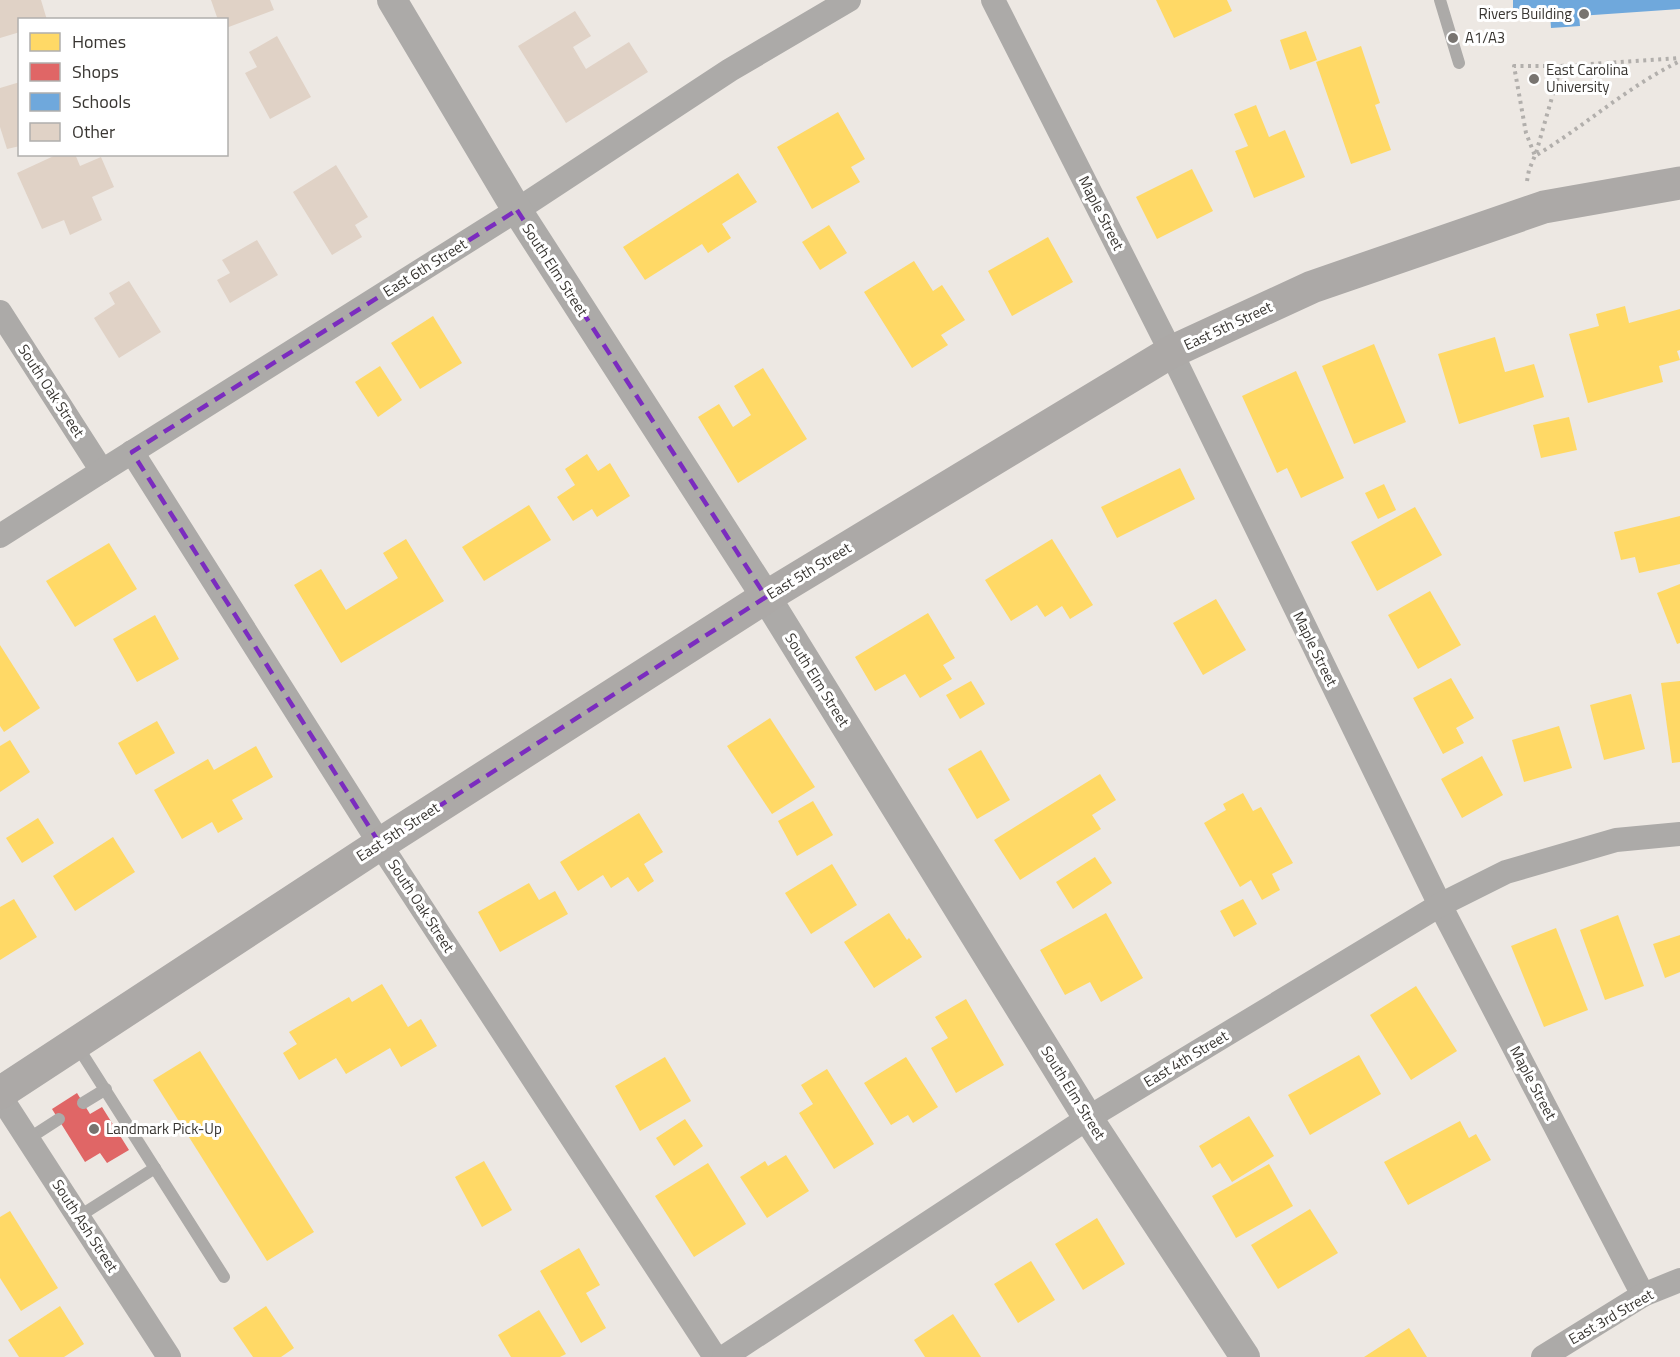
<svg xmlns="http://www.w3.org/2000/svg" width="1680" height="1357" font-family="'Titillium Web',sans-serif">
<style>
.homes{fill:#ffd966}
.shops{fill:#e06666}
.schools{fill:#6fa8dc}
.building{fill:#e0d2c6}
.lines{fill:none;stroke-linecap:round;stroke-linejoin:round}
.path{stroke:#b2afac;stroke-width:4;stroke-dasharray:3 4.5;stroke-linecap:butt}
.service{stroke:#acaaa8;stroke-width:12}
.minor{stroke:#acaaa8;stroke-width:24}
.tertiary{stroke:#acaaa8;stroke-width:30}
.secondary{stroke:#aca9a7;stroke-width:33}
.marked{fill:none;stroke:#7b2cbf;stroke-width:4.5;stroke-dasharray:12 8;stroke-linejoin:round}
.poi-dot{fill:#787470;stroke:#fff;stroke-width:2}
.labels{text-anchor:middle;stroke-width:6;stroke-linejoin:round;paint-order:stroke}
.poi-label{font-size:15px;fill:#393632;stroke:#fff;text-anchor:start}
.street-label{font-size:15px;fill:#393632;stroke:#fff}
</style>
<rect width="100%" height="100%" fill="#ede8e3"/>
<g class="homes">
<path d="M1156,0h71l5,11 -58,27z"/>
<path d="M1306,31l11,29 -27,10 -10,-30z"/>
<path d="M1361,46l19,57 -5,2 16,45 -40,14 -35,-102z"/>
<path d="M1256,105l13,32 16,-7 20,47 -51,21 -19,-47 13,-5 -14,-32z"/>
<path d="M838,112l27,47 -14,8 9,15 -48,27 -35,-62z"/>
<path d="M1192,169l21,42 -56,28 -21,-42z"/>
<path d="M738,173l19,29 -35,22 9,14 -23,15 -6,-9 -57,36 -22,-33z"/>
<path d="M829,225l18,28 -27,17 -18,-28z"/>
<path d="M1048,237l25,45 -61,34 -24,-45z"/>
<path d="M914,261l19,30 9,-6 23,35 -24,15 7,10 -36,23 -48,-76z"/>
<path d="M1625,306l4,17 51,-14v41l-3,1 3,9 -21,6 4,16 -75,21 -19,-69 30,-8 -3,-12z"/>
<path d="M433,316l29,47 -42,26 -29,-46z"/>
<path d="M1495,337l10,35 29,-8 10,33 -85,27 -21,-70z"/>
<path d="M1374,344l32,78 -52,22 -32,-78z"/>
<path d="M380,366l22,34 -24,17 -23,-35z"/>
<path d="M763,368l44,71 -69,44 -40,-66 21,-13 14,23 18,-12 -17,-29z"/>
<path d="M1296,371l48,107 -43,20 -14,-30 -10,5 -35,-77z"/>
<path d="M1569,417l8,33 -36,8 -8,-33z"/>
<path d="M587,454l11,17 12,-8 20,33 -33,21 -5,-8 -19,12 -16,-24 18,-12 -10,-16z"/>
<path d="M1180,468l15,31 -78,39 -16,-31z"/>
<path d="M1384,484l12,26 -18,9 -13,-26z"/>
<path d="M529,505l22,35 -67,41 -22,-34z"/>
<path d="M1415,507l27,48 -65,36 -26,-49z"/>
<path d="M1680,516v48l-41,9 -4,-16 -14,3 -7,-28z"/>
<path d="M406,539l38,62 -103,62 -47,-78 27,-16 25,41 52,-32 -15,-25z"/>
<path d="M1052,539l41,66 -23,14 -8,-13 -17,11 -8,-12 -26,16 -26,-41z"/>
<path d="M109,543l28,46 -62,38 -29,-46z"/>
<path d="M1680,584v59l-3,1 -20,-51z"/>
<path d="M1430,591l31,54 -43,24 -30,-54z"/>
<path d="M1216,599l30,51 -43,25 -30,-52z"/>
<path d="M928,613l27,45 -12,7 9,14 -32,19 -15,-24 -30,17 -20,-34z"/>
<path d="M155,615l24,44 -42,23 -24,-43z"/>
<path d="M0,645l40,63 -36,24 -4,-6z"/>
<path d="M1451,678l23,40 -18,10 8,15 -21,11 -30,-56z"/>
<path d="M971,681l14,23 -25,15 -14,-24z"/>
<path d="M1680,681v81l-8,1 -11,-80z"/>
<path d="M1631,694l14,55 -41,11 -14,-55z"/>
<path d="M770,718l45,69 -43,27 -45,-68z"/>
<path d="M157,721l18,32 -39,22 -18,-32z"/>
<path d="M1559,726l13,42 -48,14 -12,-42z"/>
<path d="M10,740l20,32 -30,20v-46z"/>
<path d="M256,746l17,31 -41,23 11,19 -25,14 -6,-11 -30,17 -28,-49 54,-31 6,11z"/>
<path d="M981,750l29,50 -33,19 -29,-50z"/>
<path d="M1482,756l21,39 -41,23 -21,-39z"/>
<path d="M1100,774l16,26 -24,15 9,14 -81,51 -26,-40z"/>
<path d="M1243,793l10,18 8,-4 32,56 -21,11 8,16 -18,10 -11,-20 -11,7 -36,-64 22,-13 -3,-6z"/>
<path d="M813,801l20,34 -36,21 -19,-35z"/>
<path d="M639,813l24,39 -19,12 10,17 -16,11 -10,-15 -17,11 -8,-13 -25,16 -18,-29z"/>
<path d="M38,818l16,25 -32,20 -16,-25z"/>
<path d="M113,837l22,35 -60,39 -22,-35z"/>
<path d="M1095,857l17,26 -39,26 -17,-27z"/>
<path d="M832,864l25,41 -46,29 -26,-41z"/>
<path d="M529,883l10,17 16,-9 13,23 -68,38 -22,-40z"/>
<path d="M14,899l23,38 -37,23v-53z"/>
<path d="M1243,899l14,25 -23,13 -14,-26z"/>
<path d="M889,913l18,27 2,-2 13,19 -48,31 -30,-46z"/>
<path d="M1106,913l37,65 -42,24 -11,-20 -25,13 -25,-45z"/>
<path d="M1618,915l26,71 -39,14 -25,-70z"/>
<path d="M1556,928l32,82 -44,17 -33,-81z"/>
<path d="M1680,935v37l-15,6 -12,-34z"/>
<path d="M382,984l26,43 13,-8 16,27 -36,21 -11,-19 -44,26 -10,-16 -37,22 -16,-27 14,-9 -8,-12 60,-35 3,5z"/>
<path d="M1416,986l41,65 -46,29 -41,-65z"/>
<path d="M966,999l38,66 -48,28 -25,-45 17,-10 -13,-21z"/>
<path d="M200,1051l114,181 -47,29 -114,-181z"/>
<path d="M1359,1055l22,39 -71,41 -22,-40z"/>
<path d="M665,1057l26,44 -51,30 -25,-45z"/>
<path d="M906,1057l32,50 -25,16 -5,-8 -17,10 -27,-42z"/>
<path d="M827,1069l47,75 -40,25 -35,-56 14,-9 -12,-19z"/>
<path d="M1249,1116l25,40 -42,26 -12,-19 -8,5 -13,-22z"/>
<path d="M685,1119l18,27 -29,20 -18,-28z"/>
<path d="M1460,1121l9,17 7,-4 15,26 -83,45 -24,-43z"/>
<path d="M786,1155l23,36 -42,27 -27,-41 25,-16 3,5z"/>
<path d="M484,1161l28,49 -30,17 -27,-50z"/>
<path d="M708,1163l38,61 -52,33 -39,-61z"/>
<path d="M1269,1164l24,42 -57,32 -24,-42z"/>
<path d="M1310,1209l28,44 -60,36 -27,-44z"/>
<path d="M10,1211l48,77 -37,23 -21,-33v-61z"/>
<path d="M1097,1218l28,46 -42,26 -28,-46z"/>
<path d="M579,1248l21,37 -14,8 20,35 -25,15 -41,-72z"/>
<path d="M1031,1261l24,39 -37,23 -24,-39z"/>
<path d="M60,1306l24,38 -20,13h-45l-11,-17z"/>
<path d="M266,1306l28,42 -13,9h-28l-20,-29z"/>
<path d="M539,1310l27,44 -6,3h-49l-13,-22z"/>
<path d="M953,1314l28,43h-56l-11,-17z"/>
<path d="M1409,1328l18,29h-63z"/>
</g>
<path class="shops" d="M77,1093l13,21 12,-7 27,43 -22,13 -7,-10 -15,9 -33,-53z"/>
<path class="schools" d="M1513,0h167v9l-101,7 1,10 -29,2 -1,-16 -37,3z"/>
<g class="building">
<path d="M0,0h41l6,20h-27v12l-20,6z"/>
<path d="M211,0h59l4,10 -48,18v-8h-8z"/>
<path d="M575,11l16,25 -18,11 13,22 43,-27 19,30 -82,51 -48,-77z"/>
<path d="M277,36l34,61 -41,22 -25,-46 12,-6 -8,-15z"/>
<path d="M20,82v64l-13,3 -7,-22v-39z"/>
<path d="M58,154h17l5,12 21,-9 13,30 -22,10 10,23 -32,15 -6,-15 -22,9 -25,-56z"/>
<path d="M336,165l32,52 -13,8 7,12 -30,18 -39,-63z"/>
<path d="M257,240l21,35 -48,28 -13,-23 13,-7 -8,-13z"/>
<path d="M129,281l32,51 -42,26 -25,-40 21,-14 -6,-11z"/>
</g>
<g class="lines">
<g class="path">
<path d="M1561,66h-47l12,67 9,23c50,-30 92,-69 145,-95"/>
<path d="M1527,181l2,-11 7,-17 25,-87 119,-8"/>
</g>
<g class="service">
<path d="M1440,0l19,63"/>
<path d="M76,1044l148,233"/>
<path d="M83,1103l23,-14"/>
<path d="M28,1139l31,-20"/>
<path d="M78,1217l77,-49"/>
</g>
<g class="minor">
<path d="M993,0l178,352 269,553 203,390"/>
<path d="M0,312l102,159"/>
<path d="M132,452l248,392 335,513"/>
<path d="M0,536l102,-65 415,-261 213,-140 119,-70"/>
<path d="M0,1096l169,261"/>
<path d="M724,1357l364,-239 352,-213 66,-33 110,-32 64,-6"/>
<path d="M1543,1357l100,-62 37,-15"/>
</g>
<path class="tertiary" d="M392,0l125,210 249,387 322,521 157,239"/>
<path class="secondary" d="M0,1093l380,-249 386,-247 405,-245 141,-65 232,-80 136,-24"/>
</g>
<path class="marked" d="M517,210l249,387 -386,247 -248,-392z"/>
<g class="poi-dot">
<circle cx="1584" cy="14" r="6"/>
<circle cx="1453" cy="38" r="6"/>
<circle cx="1534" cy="79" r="6"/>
<circle cx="94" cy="1129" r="6"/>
</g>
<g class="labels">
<g class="poi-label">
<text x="1572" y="19" text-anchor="end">Rivers Building</text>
<text x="1465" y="43">A1/A3</text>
<text x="1546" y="75">East Carolina<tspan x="1546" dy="17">University</tspan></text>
<text x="106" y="1134">Landmark Pick-Up</text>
</g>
<g class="street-label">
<text transform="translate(1101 213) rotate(63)" y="5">Maple Street</text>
<text transform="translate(425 268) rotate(-32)" y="5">East 6th Street</text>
<text transform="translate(555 270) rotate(57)" y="5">South Elm Street</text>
<text transform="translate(1228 326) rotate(-25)" y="5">East 5th Street</text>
<text transform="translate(51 391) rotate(57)" y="5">South Oak Street</text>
<text transform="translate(809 571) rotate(-31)" y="5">East 5th Street</text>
<text transform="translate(1315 649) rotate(64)" y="5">Maple Street</text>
<text transform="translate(817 680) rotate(58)" y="5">South Elm Street</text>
<text transform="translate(398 832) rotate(-33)" y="5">East 5th Street</text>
<text transform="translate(421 906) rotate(57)" y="5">South Oak Street</text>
<text transform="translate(1186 1059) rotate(-31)" y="5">East 4th Street</text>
<text transform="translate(1533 1083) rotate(62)" y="5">Maple Street</text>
<text transform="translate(1073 1093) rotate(58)" y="5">South Elm Street</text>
<text transform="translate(85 1226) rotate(57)" y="5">South Ash Street</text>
<text transform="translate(1611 1317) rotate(-30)" y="5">East 3rd Street</text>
</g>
</g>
<rect x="18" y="18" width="210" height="138" fill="#ffffff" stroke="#b0afad" stroke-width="1.5"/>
<rect x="30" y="33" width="30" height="18" fill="#ffd966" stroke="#b0afad" stroke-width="1.5"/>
<text x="72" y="48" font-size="18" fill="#393632">Homes</text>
<rect x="30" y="63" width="30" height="18" fill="#e06666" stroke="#b0afad" stroke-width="1.5"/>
<text x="72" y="78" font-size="18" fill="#393632">Shops</text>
<rect x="30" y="93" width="30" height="18" fill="#6fa8dc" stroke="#b0afad" stroke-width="1.5"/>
<text x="72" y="108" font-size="18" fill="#393632">Schools</text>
<rect x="30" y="123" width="30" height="18" fill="#e0d2c6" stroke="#b0afad" stroke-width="1.5"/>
<text x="72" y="138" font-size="18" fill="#393632">Other</text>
</svg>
